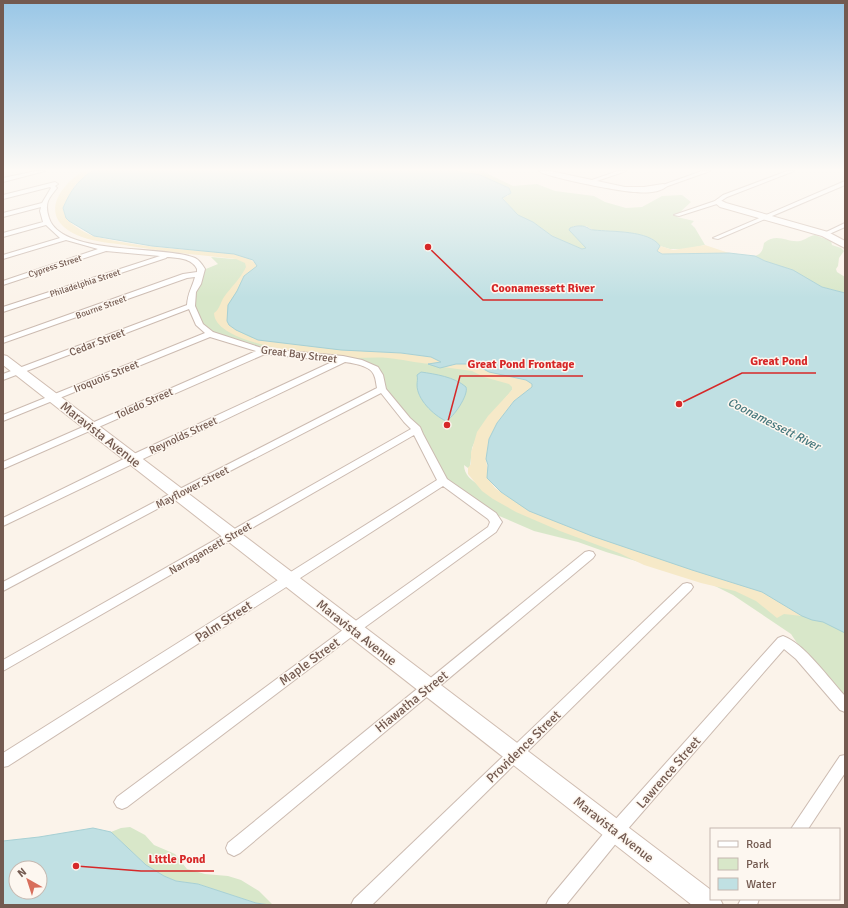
<svg xmlns="http://www.w3.org/2000/svg" width="848" height="908" font-family="Signika,sans-serif">
<style>
.green{fill:#d8e7c9}
.sand{fill:#f6e9c8}
.water{fill:#c0e0e3;stroke:#a7d0d4;fill-rule:evenodd}
.lines{fill:none;stroke-linecap:round;stroke-linejoin:round}
.street-casing{stroke:#ccbbb1;stroke-width:2}
.secondary-casing{stroke:#d0bdb1;stroke-width:2}
.street{fill:#fff;fill-rule:evenodd}
.secondary{fill:#fff;fill-rule:evenodd}
.labels{text-anchor:middle;stroke-width:3;stroke-linejoin:round;paint-order:stroke}
.far-street-label{font-size:9px;fill:#735a50;stroke:#fdf7f0}
.street-label{font-size:11px;fill:#735a50;stroke:#fdf7f0}
.water-label{font-size:12px;font-style:italic;fill:#47787d;stroke:#fdf7f0}
.near-street-label{font-size:13px;fill:#735a50;stroke:#fdf7f0}
.leader{fill:none;stroke:#d62828;stroke-width:1.5}
.callout-dot{fill:#d62828;stroke:#fdf7f0;stroke-width:1.5}
.callout-label{font-size:12px;text-anchor:middle;font-weight:bold;fill:#d62828;stroke:#fdf7f0;stroke-width:3;stroke-linejoin:round;paint-order:stroke}
</style>
<rect width="100%" height="100%" fill="#fbf3ea"/>
<g class="green">
<path d="M467,171h18l1,2 27,13 24,-2 18,7 39,5 11,6 21,6 16,-1 20,-11 20,-1 9,7 -13,12 -1,3 17,4 -3,3 4,4 10,17 -18,4h-17l-10,-3 -8,-7 -10,-4 -29,-4 -20,-1 -7,-4h-12l-5,4 17,18 -4,1 -30,-13 -19,-14 -16,-7 -15,-18 6,-1 1,-8z"/>
<path d="M815,235l16,6 1,4 9,3 3,3 -5,7 -1,8 -2,3 1,3 8,5v16l-23,-6 -30,-17 -27,-9 -10,-5c7,-2 8,-7 9,-13 14,-11 22,0 36,-2 5,-1 9,-5 15,-6z"/>
<path d="M211,257l22,2 12,-1 111,91 167,28 -42,50 -9,21 -2,19 -2,1 -4,-3c0,10 8,16 17,21l364,144v69l-44,-50 -10,-15 -58,-39 -24,-12 -103,-31 -28,-10 -44,-11 -37,-16 -48,-33 -31,-45 -37,-48 -2,-12 -13,-13 -17,-7 -74,-10 -21,-1 -40,-11 -13,-9 -10,-28 10,-27 17,-7z"/>
<path d="M130,827l15,8 9,10 21,9 12,15 18,5 23,2 13,4 18,11 14,14 -17,-2 -58,-19 -22,-3 -12,-5 -18,-11 -35,-33 10,-4z"/>
</g>
<g class="sand">
<path d="M83,171h9l-17,14 -12,23c1,4 2,8 4,11 6,7 18,14 26,17 39,10 82,13 122,16 15,2 33,1 42,14l-14,13 -6,12 -9,14 8,25 16,8 14,2 75,10 60,3 30,4 10,5c-12,5 -38,-3 -53,-4 -11,-1 -23,0 -34,0 -26,-2 -139,-11 -140,-45 6,-4 6,-10 10,-16 7,-10 17,-19 22,-30l-1,-4 -9,-4c-35,-4 -71,-7 -106,-13 -14,-3 -28,-3 -42,-7 -32,-9 -45,-30 -19,-57 4,-4 9,-7 14,-11z"/>
<path d="M705,245l24,8 -58,1h-9l-5,-3 3,-5 13,4z"/>
<path d="M456,364h18l15,8 37,8 6,4v3l-18,14 -17,22 -8,16 -3,20 3,21 6,8 28,19 15,7 54,22 100,34 57,16 14,6 39,24 -18,-2 -7,4 -21,-17 -21,-10 -34,-8 -57,-18 -25,-12 -59,-22 -44,-19 -23,-13 -11,-8 -14,-17v-6l3,-4v-11l6,-21 11,-16 24,-26v-3l-3,-3 -25,-7 -12,-6 -29,-4z"/>
</g>
<g class="water">
<path d="M92,171h364l24,4 29,13 2,5 -9,5 16,17 15,7 19,14 30,13 4,-1 -17,-18 1,-2c4,-2 12,-3 16,-1 3,1 4,3 8,3 18,2 55,0 66,16l-3,5 5,3 67,-1 26,3 10,5 28,9 29,17 23,6v340l-22,-11 -11,-2 -10,-4 -40,-24 -70,-22 -100,-34 -63,-25 -28,-19 -14,-14 1,-13 -2,-6 3,-20 8,-16 17,-22 18,-14v-3l-6,-4 -37,-8 -15,-8h-18l-16,4 -12,-4 13,-2 -10,-5 -30,-4 -60,-3 -83,-10 -22,-10 -7,-5 -2,-4 1,-16 9,-14 7,-15 13,-10 -4,-6 -19,-6 -82,-8 -58,-10 -25,-15 -3,-3 -3,-10c7,-16 13,-26 29,-37z"/>
<path d="M421,372c14,2 34,5 45,15 3,8 -13,31 -20,34 -13,-6 -29,-22 -29,-36 0,-3 1,-6 0,-10z"/>
<path d="M93,828l18,4 35,33 18,11 12,5 22,3 58,19 14,2h-267v-64l36,-4zM16,868h24v24h-24z"/>
</g>
<g class="lines">
<g class="street-casing">
<g id="street">
<path d="M36,171h9l-42,11v-4z"/>
<path d="M618,171h8l-35,12 -5,-1z"/>
<path d="M702,171h8l-45,16 -5,-1z"/>
<path d="M787,171h7l-67,26 -6,4 -1,2 -41,13 -5,-1 41,-14 8,-6z"/>
<path d="M845,181v4l-127,54 -5,-1z"/>
<path d="M55,182l3,2 -3,2 2,2c-3,4 -7,8 -9,13 -2,6 -1,11 1,17 12,38 114,27 146,40 4,2 7,6 10,11l-4,15 -5,8 -1,14 8,18 10,8 52,17 78,7 19,4 16,7 5,8 3,14 24,29 10,9 3,7 24,45 49,34 6,9 -6,10 -146,106 -223,169 -5,2 -5,-2 -3,-5 3,-5 223,-165 148,-105 2,-5 -2,-3 -45,-33 -435,280 -5,1v-14l434,-273 -23,-45 -411,236v-11l408,-231 -7,-7 -23,-29 -207,107 -171,91v-9l163,-86 211,-108c-1,-4 -1,-9 -3,-13 -3,-9 -21,-12 -29,-13l-342,164v-8l133,-65 198,-92 -69,-7 -262,115v-7l253,-111 -46,-14 -207,84v-6l202,-82 -9,-8 -7,-16 -186,71v-6l184,-69c1,-13 5,-17 8,-28l-8,1 -184,65v-5l180,-64 14,-2v-3c-5,-11 -19,-11 -30,-12l-1,1 -163,54v-5l157,-51 -54,-5 -103,34v-4l95,-32 -32,-9 -63,19v-4l57,-17 -14,-13 -43,12v-4l40,-11 -3,-11 1,-4 -38,10v-4l39,-10 9,-15 -1,-1 -47,12v-4z"/>
<path d="M845,223v4l-18,8 -5,-1z"/>
<path d="M589,551l4,1 2,3 -2,3 -353,295 -6,3 -6,-3 -2,-5 2,-5 357,-291z"/>
<path d="M687,583l4,1 2,3 -2,3 -319,315h-21l3,-6 329,-315z"/>
<path d="M783,636c21,7 47,44 62,60v16l-5,-2 -44,-51 -12,-10 -158,182 -60,74h-20l3,-6 65,-78 164,-183z"/>
<path d="M845,755v18l-37,56h-17l49,-73z"/>
<path d="M741,899h18l-2,6h-19z"/>
</g>
</g>
<g class="secondary-casing">
<g id="secondary">
<path d="M539,171h11l75,16h19l19,-3 4,2c-7,7 -23,7 -32,6 -13,0 -89,-15 -96,-21z"/>
<path d="M718,199l8,4 102,29 17,9v7l-23,-12 -102,-29 -6,-5z"/>
<path d="M3,355l4,1 704,534v9h9l3,6h-31l-689,-540z"/>
</g>
</g>
<use href="#street" class="street"/>
<use href="#secondary" class="secondary"/>
</g>
<linearGradient id="sky" x2="0" y2="1"><stop stop-color="#98c6e6"/><stop offset="0.57" stop-color="#fdfaf6"/><stop offset="1" stop-color="#fdfaf6" stop-opacity="0"/></linearGradient>
<rect width="848" height="298" fill="url(#sky)"/>
<g class="labels">
<g class="far-street-label">
<text transform="translate(55 266) rotate(-18)" y="3">Cypress Street</text>
<text transform="translate(85 283) rotate(-18)" y="3">Philadelphia Street</text>
<text transform="translate(101 307) rotate(-20)" y="3">Bourne Street</text>
</g>
<g class="street-label">
<text transform="translate(97 342) rotate(-21)" y="4">Cedar Street</text>
<text transform="translate(299 354) rotate(7)" y="4">Great Bay Street</text>
<text transform="translate(106 376) rotate(-22)" y="4">Iroquois Street</text>
<text transform="translate(144 403) rotate(-24)" y="4">Toledo Street</text>
<text transform="translate(183 435) rotate(-25)" y="4">Reynolds Street</text>
<text transform="translate(192 487) rotate(-27)" y="4">Mayflower Street</text>
<text transform="translate(210 548) rotate(-30)" y="4">Narragansett Street</text>
</g>
<g class="water-label">
<text transform="translate(774 424) rotate(27)" y="4">Coonamessett River</text>
</g>
<g class="near-street-label">
<text transform="translate(101 434) rotate(38)" y="5">Maravista Avenue</text>
<text transform="translate(223 621) rotate(-33)" y="5">Palm Street</text>
<text transform="translate(357 632) rotate(38)" y="5">Maravista Avenue</text>
<text transform="translate(309 661) rotate(-36)" y="5">Maple Street</text>
<text transform="translate(411 701) rotate(-39)" y="5">Hiawatha Street</text>
<text transform="translate(523 746) rotate(-44)" y="5">Providence Street</text>
<text transform="translate(668 772) rotate(-49)" y="5">Lawrence Street</text>
<text transform="translate(614 829) rotate(38)" y="5">Maravista Avenue</text>
</g>
</g>
<path class="leader" d="M428 247L483 300H603M679 404L742 373H816M447 425L460 376H583M76 866L141 871H214"/>
<g class="callout-dot">
<circle cx="428" cy="247" r="4"/>
<circle cx="679" cy="404" r="4"/>
<circle cx="447" cy="425" r="4"/>
<circle cx="76" cy="866" r="4"/>
</g>
<g class="callout-label">
<text x="543" y="292">Coonamessett River</text>
<text x="779" y="365">Great Pond</text>
<text x="521" y="368">Great Pond Frontage</text>
<text x="177" y="863">Little Pond</text>
</g>
<rect width="848" height="908" fill="none" stroke="#735a50" stroke-width="8"/>
<rect x="710" y="828" width="130" height="72" fill="#fdf7f0" stroke="#c6b8b0"/>
<rect x="718" y="841" width="20" height="6" fill="#ffffff" stroke="#c6b8b0"/>
<text x="746" y="848" font-size="12" fill="#735a50">Road</text>
<rect x="718" y="858" width="20" height="12" fill="#d8e7c9" stroke="#c6b8b0"/>
<text x="746" y="868" font-size="12" fill="#735a50">Park</text>
<rect x="718" y="878" width="20" height="12" fill="#c0e0e3" stroke="#c6b8b0"/>
<text x="746" y="888" font-size="12" fill="#735a50">Water</text>
<g transform="translate(28 880) rotate(321)"><circle r="19" fill="#fdf7f0" stroke="#c6b8b0"/>
<path d="M0-3L7 15L0 10L-7 15Z" fill="#d86f5c"/>
<text y="-6" font-size="11" font-weight="bold" text-anchor="middle" fill="#735a50">N</text>
</g>
</svg>
